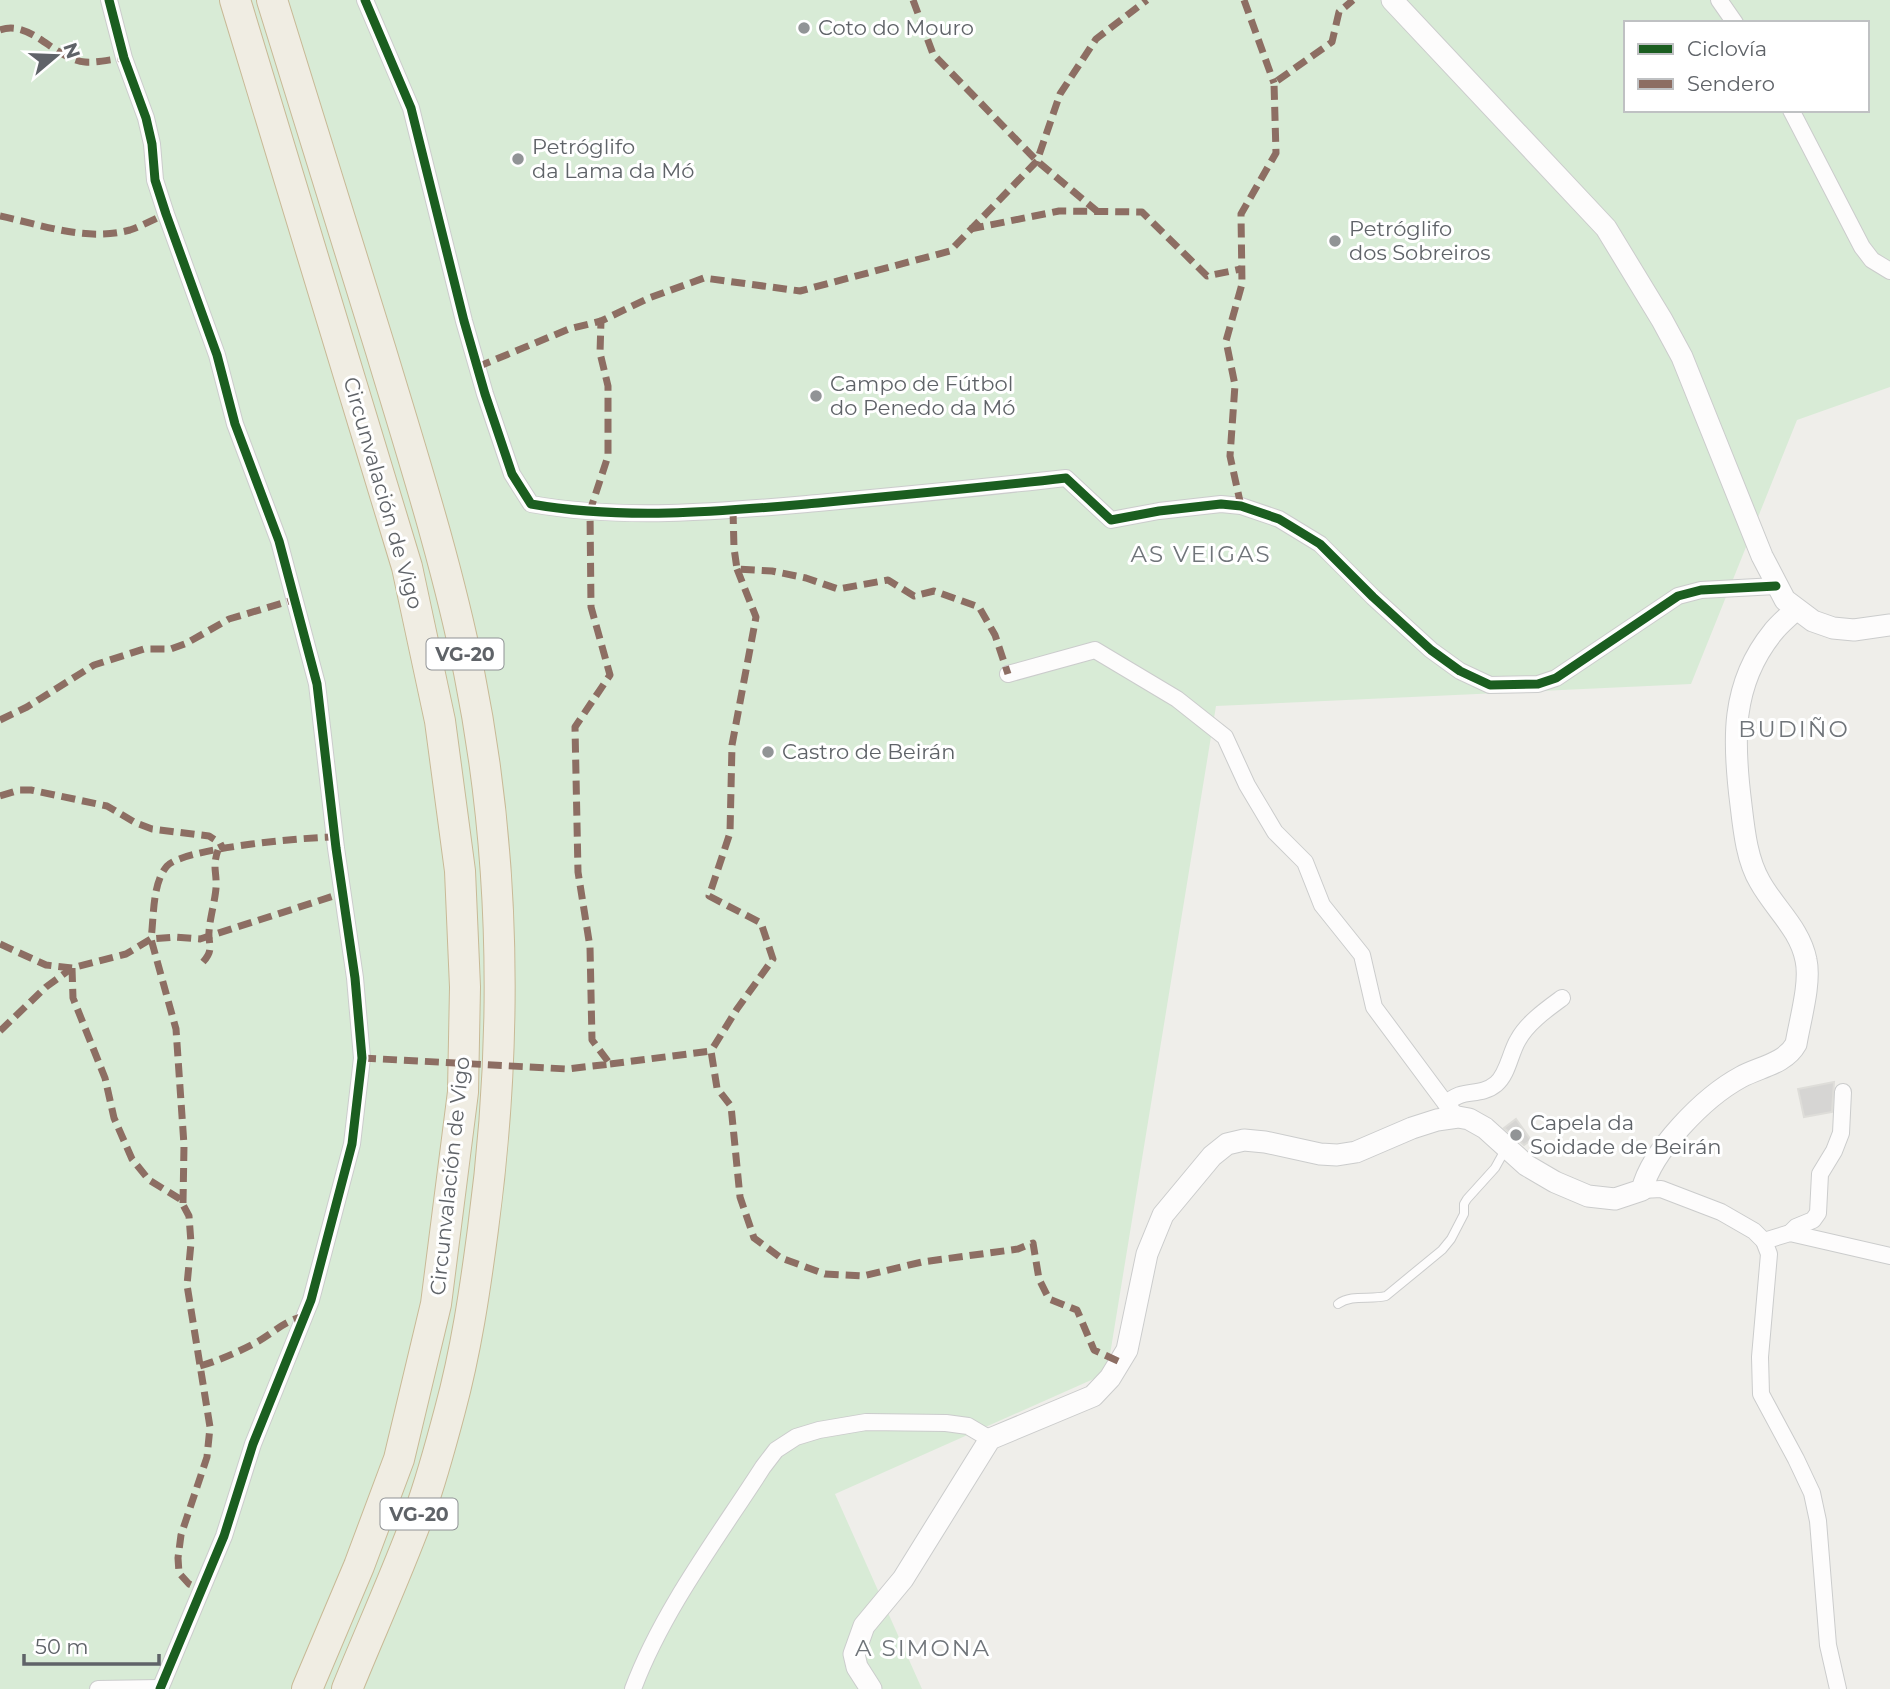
<svg xmlns="http://www.w3.org/2000/svg" width="1890" height="1689" font-family="Montserrat,sans-serif">
<style>
.green{fill:#d8ebd6;fill-rule:evenodd}
.building{fill:#d6d5d3;stroke:#deddd9;stroke-width:2}
.lines{fill:none;stroke-linecap:round;stroke-linejoin:round}
.service-casing{stroke:#cbcccc;stroke-width:10}
.minor-casing{stroke:#cbcccc;stroke-width:18}
.tertiary-casing{stroke:#cbcccc;stroke-width:23}
.motorway-casing{stroke:#c8b996;stroke-width:32}
.service{stroke:#fdfcfc;stroke-width:8}
.minor{stroke:#fdfcfc;stroke-width:16}
.tertiary{stroke:#fdfcfc;stroke-width:21}
.motorway{stroke:#f0ede3;stroke-width:30}
.quiet{stroke:#8d6e63;stroke-width:7;stroke-dasharray:14 7;stroke-linecap:butt}
.cycleway-casing{stroke:#fff;stroke-width:13}
.cycleway{stroke:#1b5e20;stroke-width:9}
.poi-dot{fill:#919496;stroke:#fff;stroke-width:2.5}
.labels{text-anchor:middle;stroke-width:6;stroke-linejoin:round;paint-order:stroke}
.shield{fill:#fff;stroke:#8f9295;stroke-width:2}
.shield-label{font-size:19px;font-weight:bold;fill:#5f6368}
.poi-label{font-size:21px;fill:#5f6368;stroke:#fff;text-anchor:start}
.street-label{font-size:21px;fill:#5f6368;stroke:#fff}
.neighbourhood-label{font-size:23px;letter-spacing:2px;fill:#70757a;stroke:#fff}
</style>
<rect width="100%" height="100%" fill="#efeeea"/>
<path class="green" d="M0,0h1890v387l-93,33 -106,264 -475,22 -109,667 -272,121 87,195h-922zM1626,23h241v87h-241z"/>
<g class="building">
<path d="M1834,1082l-2,30 -28,5 -6,-28z"/>
<path d="M1516,1119l15,21 -7,5 -20,-17z"/>
</g>
<g class="lines">
<g class="service-casing">
<path id="service" d="M1338,1304c14,-10 32,-4 48,-8l56,-46 9,-11 13,-25v-10l3,-5 28,-31 10,-18"/>
</g>
<g class="minor-casing">
<g id="minor">
<path d="M109,0l15,58 22,60 6,26 3,36 11,34 51,141 18,69 44,117 38,143 19,164 19,130 7,80 -10,86 -41,156 -58,144 -29,92 -64,153"/>
<path d="M365,0l46,108 53,213 21,73 27,80 19,30c90,16 185,8 276,0 86,-8 173,-16 259,-26l45,42 48,-9 62,-7 20,2 38,13 41,25 53,53 58,53 29,21 30,14 48,-1 18,-6 122,-82 23,-6 75,-4"/>
<path d="M1719,0l16,23"/>
<path d="M1791,110l71,137 10,13 18,11"/>
<path d="M1008,674l87,-24 82,49 48,38 22,48 28,47 30,30 17,43 40,50 12,52 72,97 12,13"/>
<path d="M1446,1104c16,-17 33,-6 50,-20 12,-10 14,-31 22,-44 9,-17 29,-31 44,-42"/>
<path d="M1642,1190l19,-1 60,23 33,19 10,10 5,13 -9,103 1,37 35,65 16,34 6,28 10,124 10,44"/>
<path d="M1790,1233l6,-6 17,-7 5,-7 2,-39 14,-23 7,-18 2,-41"/>
<path d="M1764,1241l26,-8 100,23"/>
<path d="M98,1689l62,-1"/>
<path d="M633,1689c29,-78 85,-152 130,-222l13,-17 20,-13 23,-7 47,-8 80,1 22,3 22,13"/>
</g>
</g>
<g class="tertiary-casing">
<g id="tertiary">
<path d="M1392,0l214,228 56,92 20,37 80,199 23,44 28,21 20,7 21,2 36,-5"/>
<path d="M871,1689l-14,-22 -3,-13 10,-28 39,-47 87,-140 103,-43 17,-18 17,-28 20,-96 16,-39 49,-59 15,-12 17,-4 21,2 55,12 17,1 19,-3 56,-24 25,-8 21,-3 11,2 16,9 41,37 29,17 33,14 27,3 27,-9c10,-40 62,-93 99,-113 18,-10 44,-13 55,-33 4,-24 15,-61 10,-84 -6,-31 -31,-51 -46,-78 -13,-22 -16,-51 -19,-77 -8,-63 -11,-120 32,-173 6,-8 15,-15 22,-22"/>
</g>
</g>
<g class="motorway-casing">
<g id="motorway">
<path d="M235,0l172,567 33,154 20,150 5,116 -2,105 -27,212 -37,155 -40,107 -52,123"/>
<path d="M272,0c36,117 72,234 109,351 32,106 66,212 88,321 37,184 39,371 14,557 -8,61 -17,122 -33,181 -9,34 -18,68 -30,101 -22,60 -49,119 -73,178"/>
</g>
</g>
<use href="#service" class="service"/>
<use href="#minor" class="minor"/>
<use href="#tertiary" class="tertiary"/>
<use href="#motorway" class="motorway"/>
<g class="quiet">
<path d="M913,0l20,54 104,107 61,51"/>
<path d="M1244,0l30,83"/>
<path d="M0,30c31,-11 54,29 85,32 12,1 27,-3 39,-4"/>
<path d="M0,216c43,9 86,26 130,14 12,-4 24,-11 36,-16"/>
<path d="M970,229l89,-18 83,1 65,64 34,-7"/>
<path d="M477,367l92,-38 32,-8"/>
<path d="M1241,506l-11,-50 5,-71 -9,-44 16,-57 -1,-70 35,-61 -2,-70 58,-41 7,-30 14,-12"/>
<path d="M733,510l1,38 3,21 35,2 34,7 32,11 50,-9 26,16 20,-5 45,16 16,28 13,39"/>
<path d="M737,569l19,48 -24,128 -2,88 -21,63 52,27 12,36 -36,50 -26,42 6,37 14,18 9,91 14,41 27,20 44,16 38,2 59,-14 96,-13 15,-6 6,36 10,20 28,11 17,40 26,12"/>
<path d="M0,720l27,-13 67,-42 50,-16h27l16,-6 42,-24 67,-20"/>
<path d="M0,796l20,-6h11l76,16 29,17 16,6 57,7 11,7 3,6"/>
<path d="M0,944l46,21 26,3 54,-14 25,-15c3,-21 1,-56 16,-73 16,-18 140,-29 168,-29"/>
<path d="M203,962c9,-10 7,-14 6,-25 -1,-12 6,-35 7,-49 1,-17 -4,-20 2,-38"/>
<path d="M72,968l1,30 32,80 9,40 18,41 17,21 31,19 9,17 2,27 -4,42 23,142 -3,30 -26,78 -3,23 1,15 10,11 13,6"/>
<path d="M0,1031l46,-44 26,-19"/>
<path d="M362,1058l205,11 43,-5 -18,-24 -2,-93 -12,-75 -3,-145 35,-52 -19,-68 -1,-96 18,-55v-70l-8,-33 1,-32 48,-23 55,-20 96,13 150,-40 87,-90 23,-67 36,-55 51,-39"/>
<path d="M610,1064l101,-13"/>
<path d="M183,1203l1,-58 -8,-116 -25,-90 24,-2 25,2 143,-46"/>
<path d="M200,1366c20,-6 38,-14 57,-24 20,-11 24,-20 48,-26"/>
</g>
<g class="cycleway-casing">
<g id="cycleway">
<path d="M109,0l15,58 22,60 6,26 3,36 11,34 51,141 18,69 44,117 38,143 19,164 19,130 7,80 -10,86 -41,156 -58,144 -29,92 -64,153"/>
<path d="M365,0l46,108 53,213 21,73 27,80 19,30c90,16 185,8 276,0 86,-8 173,-16 259,-26l45,42 48,-9 62,-7 20,2 38,13 41,25 53,53 58,53 29,21 30,14 48,-1 18,-6 122,-82 23,-6 75,-4"/>
</g>
</g>
<use href="#cycleway" class="cycleway"/>
</g>
<g class="poi-dot">
<circle cx="804" cy="28" r="7"/>
<circle cx="518" cy="159" r="7"/>
<circle cx="1335" cy="241" r="7"/>
<circle cx="816" cy="396" r="7"/>
<circle cx="768" cy="752" r="7"/>
<circle cx="1516" cy="1135" r="7"/>
</g>
<g class="labels">
<g class="shield">
<rect x="426.5" y="638.5" width="77" height="31" rx="5"/>
<rect x="380.5" y="1498.5" width="77" height="31" rx="5"/>
</g>
<g class="shield-label">
<text x="465" y="661">VG-20</text>
<text x="419" y="1521">VG-20</text>
</g>
<g class="poi-label">
<text x="818" y="35">Coto do Mouro</text>
<text x="532" y="154">Petróglifo<tspan x="532" dy="24">da Lama da Mó</tspan></text>
<text x="1349" y="236">Petróglifo<tspan x="1349" dy="24">dos Sobreiros</tspan></text>
<text x="830" y="391">Campo de Fútbol<tspan x="830" dy="24">do Penedo da Mó</tspan></text>
<text x="782" y="759">Castro de Beirán</text>
<text x="1530" y="1130">Capela da<tspan x="1530" dy="24">Soidade de Beirán</tspan></text>
</g>
<g class="street-label">
<text transform="translate(383 493) rotate(74)" y="7">Circunvalación de Vigo</text>
<text transform="translate(450 1176) rotate(-84)" y="7">Circunvalación de Vigo</text>
</g>
<g class="neighbourhood-label">
<text x="1201" y="562">AS VEIGAS</text>
<text x="1794" y="737">BUDIÑO</text>
<text x="923" y="1656">A SIMONA</text>
</g>
</g>
<rect x="1624" y="21" width="245" height="91" fill="#ffffff" stroke="#bfc1c3" stroke-width="2"/>
<rect x="1638" y="44" width="35" height="10" fill="#1b5e20" stroke="#bfc1c3" stroke-width="2"/>
<text x="1687" y="56" font-size="21" fill="#5f6368">Ciclovía</text>
<rect x="1638" y="79" width="35" height="10" fill="#8d6e63" stroke="#bfc1c3" stroke-width="2"/>
<text x="1687" y="91" font-size="21" fill="#5f6368">Sendero</text>
<g transform="translate(56 56) rotate(71)" stroke="#ffffff" stroke-width="5" paint-order="stroke">
<path d="M0-5L12 26L0 18L-12 26Z" fill="#5f6368"/>
<text y="-10" font-size="19" font-weight="bold" text-anchor="middle" fill="#5f6368">N</text>
</g>
<path d="M24 1654v10h135v-10" fill="none" stroke="#5f6368" stroke-width="3.5"/>
<text x="35" y="1654" font-size="21" fill="#5f6368" stroke="#ffffff" stroke-width="5" paint-order="stroke">50 m</text>
</svg>
